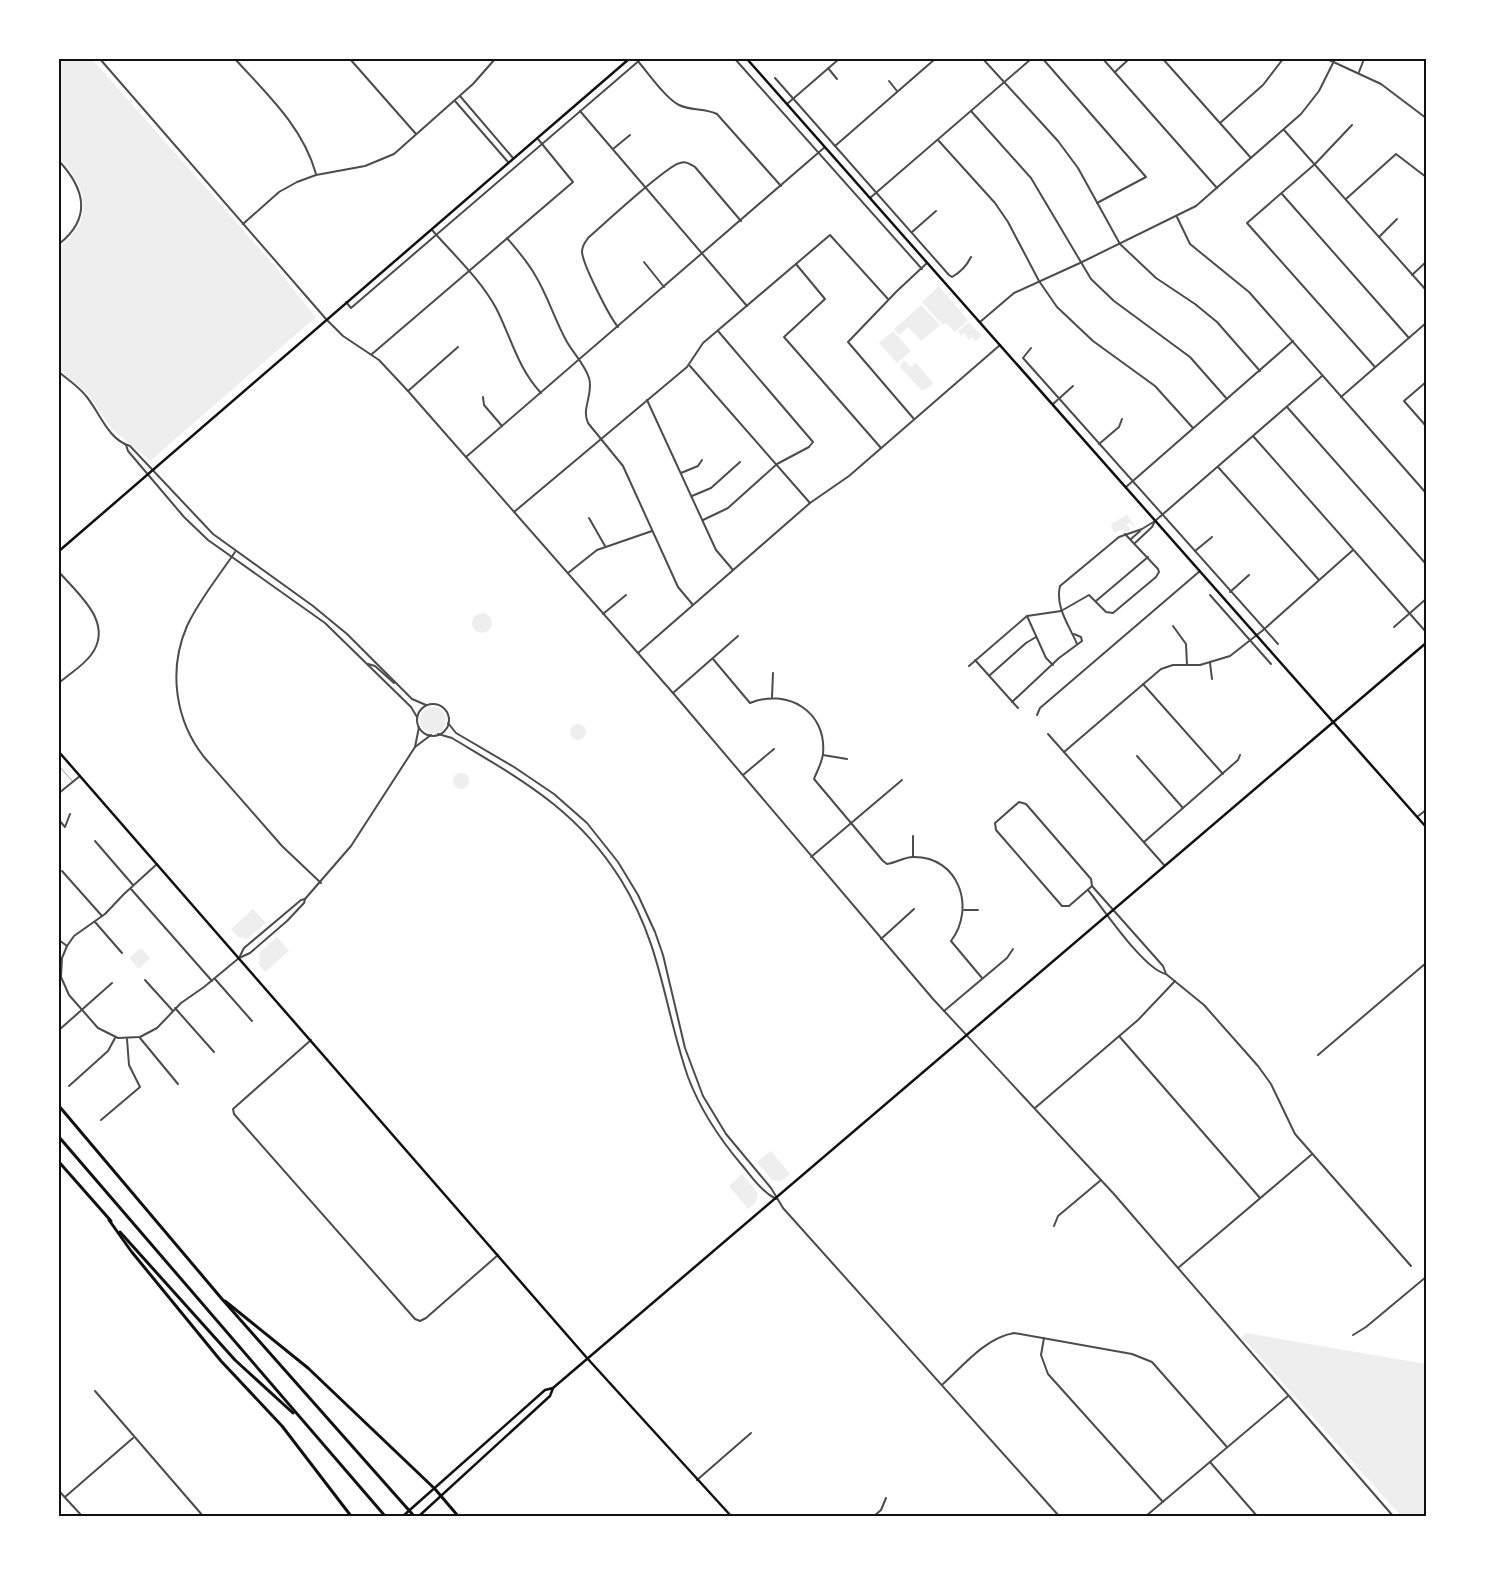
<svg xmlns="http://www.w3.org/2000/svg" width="1485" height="1575" font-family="'DM Sans',sans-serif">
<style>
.green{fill:#eee}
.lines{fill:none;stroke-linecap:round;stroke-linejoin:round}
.service{stroke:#4c4c4c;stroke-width:0.5}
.minor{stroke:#4c4c4c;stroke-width:2}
.tertiary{stroke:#4c4c4c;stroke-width:2}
.secondary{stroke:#111;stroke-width:2.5}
.motorway{stroke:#111;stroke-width:3}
.neatline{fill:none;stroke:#111;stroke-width:2}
</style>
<rect width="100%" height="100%" fill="#fff"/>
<g class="green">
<path d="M59,59h33l180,204 44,54 -166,144 -38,-32 -24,-35 -29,-25v-121c36,-29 29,-60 0,-90z"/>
<path d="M939,286l29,34 -13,12 -9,-9 -3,2 -21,-23z"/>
<path d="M921,305l19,20 -19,16 -13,-14 -9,8 -5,-6z"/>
<path d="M969,322l13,14 -7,5 -3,-4 -3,3 -5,-7 -3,3 -3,-4z"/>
<path d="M893,331l18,20 -14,12 -18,-20z"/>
<path d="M904,360l6,7 6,-4 17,20 -2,3 -9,5 -22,-24z"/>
<path d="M1127,515l8,11h-2l-2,-3 -5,1 5,6 -7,2 -1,-3 -9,4 -3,-9z"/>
<circle cx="482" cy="623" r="10"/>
<circle cx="433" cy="720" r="13"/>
<circle cx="578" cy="732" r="8"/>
<circle cx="461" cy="781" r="8"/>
<path d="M253,909l13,14 -19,16 -9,-2 -7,-8z"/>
<path d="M277,937l12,14 -24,21 -7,-9 2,-3 -1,-7z"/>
<path d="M141,948l9,10 -11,11 -10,-11z"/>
<path d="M771,1151l19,23 -9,7 -9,-1 -15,-18z"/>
<path d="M742,1174l16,19 -2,9 -8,7 -19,-23z"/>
<path d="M1246,1333l180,31v152h-25l-159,-179z"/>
</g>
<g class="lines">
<path class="service" d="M59,766l14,16"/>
<g class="minor">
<path d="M235,59c32,35 68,68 81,115"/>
<path d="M350,59l66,75"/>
<path d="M636,59c11,12 29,39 43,46 12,6 26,3 38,9l64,72"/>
<path d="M735,59l187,210"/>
<path d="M983,59l75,82 20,27 42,76 36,34 39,26 22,18 43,49"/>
<path d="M1043,59l103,118 -49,26"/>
<path d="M1103,59l114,129"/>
<path d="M1163,59l88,99"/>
<path d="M1327,59l54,25 45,34"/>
<path d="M828,68l9,11"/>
<path d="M1115,72l14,-13"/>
<path d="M1359,72l5,-13"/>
<path d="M775,78l174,197 3,2c9,-5 15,-12 19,-20"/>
<path d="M889,81l8,10"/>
<path d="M460,96l53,62"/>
<path d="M455,101l53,61"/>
<path d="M787,104l52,-45"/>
<path d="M580,111l167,195"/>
<path d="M971,111l60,67 60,101 23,22 76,56 37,42"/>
<path d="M1220,123l43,-38 20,-26"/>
<path d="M1352,125l-37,39 -68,59 128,144"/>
<path d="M1284,130l142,160"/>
<path d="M938,140l57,63 13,19 31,59 18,26 36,34 62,45 38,42"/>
<path d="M835,146l100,-87"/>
<path d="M613,149l17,-14"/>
<path d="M59,161c26,28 33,57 0,83"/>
<path d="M1282,194l127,144"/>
<path d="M870,198l161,-139"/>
<path d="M1346,199l50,-45 30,23"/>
<path d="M1177,217l13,27 59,48 177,201"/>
<path d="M243,224l36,-32 18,-10 19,-7 49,-9 29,-12 79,-70 22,-25"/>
<path d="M432,230c22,25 48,49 64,78 15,29 22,61 45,85"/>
<path d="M912,232l24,-21"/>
<path d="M1379,237l18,-18"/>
<path d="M507,238c10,12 21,24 28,37 13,21 20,46 32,67 7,12 18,23 22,36 5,16 -8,30 -1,45l35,43 55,121 15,18"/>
<path d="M644,262l20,25"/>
<path d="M796,264l29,35 -41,38 97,111"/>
<path d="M1412,275l14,-13"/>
<path d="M346,302l5,6 290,-249"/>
<path d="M980,322l34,-29 66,-30 116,-57 105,-92 18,-23 15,-30"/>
<path d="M618,327c-9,-11 -35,-62 -36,-75 0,-7 3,-9 6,-14 15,-13 79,-73 92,-75 6,-2 10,1 15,4l46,54"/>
<path d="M1031,348l-8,10 255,286"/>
<path d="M372,354l201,-172 -35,-43"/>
<path d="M690,366l120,137"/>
<path d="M59,372c9,8 19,14 27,24 13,15 22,44 44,50l83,88 100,72 34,28 65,65 14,6"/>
<path d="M1426,382l-22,19 22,25"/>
<path d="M408,391l50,-44"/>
<path d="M483,397l1,8 18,21"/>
<path d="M1341,397l85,-74"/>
<path d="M647,400l69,150 17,20"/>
<path d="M1053,404l20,-18"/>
<path d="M1287,407l139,157"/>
<path d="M914,419l-66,-77 49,-51 30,-28"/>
<path d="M1253,436l173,196"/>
<path d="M1099,444l20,-17 3,-8"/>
<path d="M126,445l2,6 56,66 24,23 117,83 86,84 6,10"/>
<path d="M466,457l359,-310"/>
<path d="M1218,467l101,113"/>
<path d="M681,473l17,-7 4,-6"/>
<path d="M1126,487l167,-146"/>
<path d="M692,496l19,-8 29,-26"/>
<path d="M514,512l173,-145 16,-24 127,-108 58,64"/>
<path d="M589,518l16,28"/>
<path d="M703,520l25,-12 49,-44 32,-17 4,-5 -95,-111"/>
<path d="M1131,539l9,-8"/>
<path d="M1135,543l17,-16 3,-6"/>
<path d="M1195,551l17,-14"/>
<path d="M235,552c-16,24 -36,48 -48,74 -19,44 -12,94 17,131l78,89 39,37"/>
<path d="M59,572c19,22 56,51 32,83 -8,11 -22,19 -32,28"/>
<path d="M568,573l29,-23 55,-19"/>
<path d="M1230,592l19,-17"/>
<path d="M1210,595l61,69"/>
<path d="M1096,601l52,-44"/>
<path d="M603,614l23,-19"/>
<path d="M1027,616l19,42 7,7"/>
<path d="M1173,626l13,18 1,21"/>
<path d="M1394,627l32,-28"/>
<path d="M1077,644c-8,-19 -22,-37 -17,-58l59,-49 23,-8 13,-8 167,-145"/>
<path d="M638,653l172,-150 39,-27 151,-131"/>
<path d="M713,659l37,44c37,-15 77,8 73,51 -1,9 -6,17 -9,25l69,82 4,3c9,-1 17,-7 26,-7 46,-1 63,51 38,84l31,37"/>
<path d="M975,660l43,48"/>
<path d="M1210,663l2,16"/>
<path d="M368,664l7,2 19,17"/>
<path d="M969,666l58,-50 34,-5 28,-16 17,17 7,1 43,-36 3,-5 -1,-3 -33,-35"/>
<path d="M990,675l36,-32 10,-6"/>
<path d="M1143,684l80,90"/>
<path d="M673,693l65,-57"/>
<path d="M772,697l1,-24"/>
<path d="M1012,702l47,-44 23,-17 -1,-4 -7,-3"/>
<circle cx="433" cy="720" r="16"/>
<path d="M1037,715l3,-7 160,-137"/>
<path d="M448,723l8,10 58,34 40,27 33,29 31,39 20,33 17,37 8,23 22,93 18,48 23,38 45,54 12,20 276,308"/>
<path d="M438,734l14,4c68,41 125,71 169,142 41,66 43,128 67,197 12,32 31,61 53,87 11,13 20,27 35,35"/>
<path d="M1048,734l116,131"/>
<path d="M415,747l4,-20"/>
<path d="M1064,752l97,-83 12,-4h27l30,-9 32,-25 91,-81"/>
<path d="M823,755l24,4"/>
<path d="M1137,756l46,52"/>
<path d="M743,775l31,-26"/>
<path d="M59,793l21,-17"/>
<path d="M1019,802l7,2 65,75 1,7 -23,20h-7l-66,-76 -1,-7z"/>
<path d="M1417,817l9,-7"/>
<path d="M59,820l6,7 5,-13"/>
<path d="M913,836v21"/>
<path d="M95,841l38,44"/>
<path d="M1144,842l94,-82 2,-5"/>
<path d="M811,857l91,-77"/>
<path d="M157,864l-33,30 -19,20 -31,22 -7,10 -5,12 -1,19 8,18 29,33 20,10 22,-1 17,-9 24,-25 23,-16 35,-29 11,-5 37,-32 17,-18 1,-4 46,-53 64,-99 16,-12"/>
<path d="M62,871l40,45"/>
<path d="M1092,886l71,80 3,8 38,31 54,61 13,18 24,50 116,132"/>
<path d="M131,889l81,92"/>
<path d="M1088,890c15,18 56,80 78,84"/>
<path d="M964,910h14"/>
<path d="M95,922l27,31"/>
<path d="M881,939l33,-30"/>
<path d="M59,940l8,6"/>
<path d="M239,958l5,-10 57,-48 4,-1"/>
<path d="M215,979l37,42"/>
<path d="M145,980l28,31"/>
<path d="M175,1008l39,44"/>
<path d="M944,1011l63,-53 6,-9"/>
<path d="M59,1030l53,-47"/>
<path d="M1119,1036l141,162"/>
<path d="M140,1038l38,46"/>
<path d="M311,1040l-78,69 1,5 181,205 5,2 6,-3 72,-63"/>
<path d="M1318,1055l108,-92"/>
<path d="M69,1086l39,-35 7,-13"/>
<path d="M1035,1108l103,-88 37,-39"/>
<path d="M101,1120l39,-33 -11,-22 -2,-26"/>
<path d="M1054,1226l4,-10 43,-36"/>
<path d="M1178,1268l133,-113"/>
<path d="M1044,1338l-3,17 7,19 115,128"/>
<path d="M943,1384c20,-18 42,-46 71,-51l118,21 20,8 75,85"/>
<path d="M95,1391l108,125"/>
<path d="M1210,1462l47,54"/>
<path d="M697,1480l54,-47"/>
<path d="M59,1491l23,25"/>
<path d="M65,1497l68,-59"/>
<path d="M874,1516l7,-6 5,-12"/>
<path d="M1146,1516l142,-120"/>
</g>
<g class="tertiary">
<path d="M100,59l226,260 17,17 36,24 29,31 265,302 260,306 180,194 280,323"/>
<path d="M1353,1335l13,-8 60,-50"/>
</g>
<g class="secondary">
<path d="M747,59l679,768"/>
<path d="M59,551l570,-492"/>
<path d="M59,752l528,606 144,158"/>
<path d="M403,1516l142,-126 8,-2 873,-745"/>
<path d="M419,1516l131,-120 3,-8"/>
</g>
<g class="motorway">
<path d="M59,1106l163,193 192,217"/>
<path d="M59,1137l326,379"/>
<path d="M59,1162l52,59"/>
<path d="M109,1220l22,31 90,110 61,65 69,90"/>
<path d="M120,1232l115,128 58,53"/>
<path d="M225,1301l83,67 127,121 23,27"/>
</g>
</g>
<rect width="1485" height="1575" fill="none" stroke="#ffffff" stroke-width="120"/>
<rect x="60" y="60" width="1365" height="1455" class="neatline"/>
</svg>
